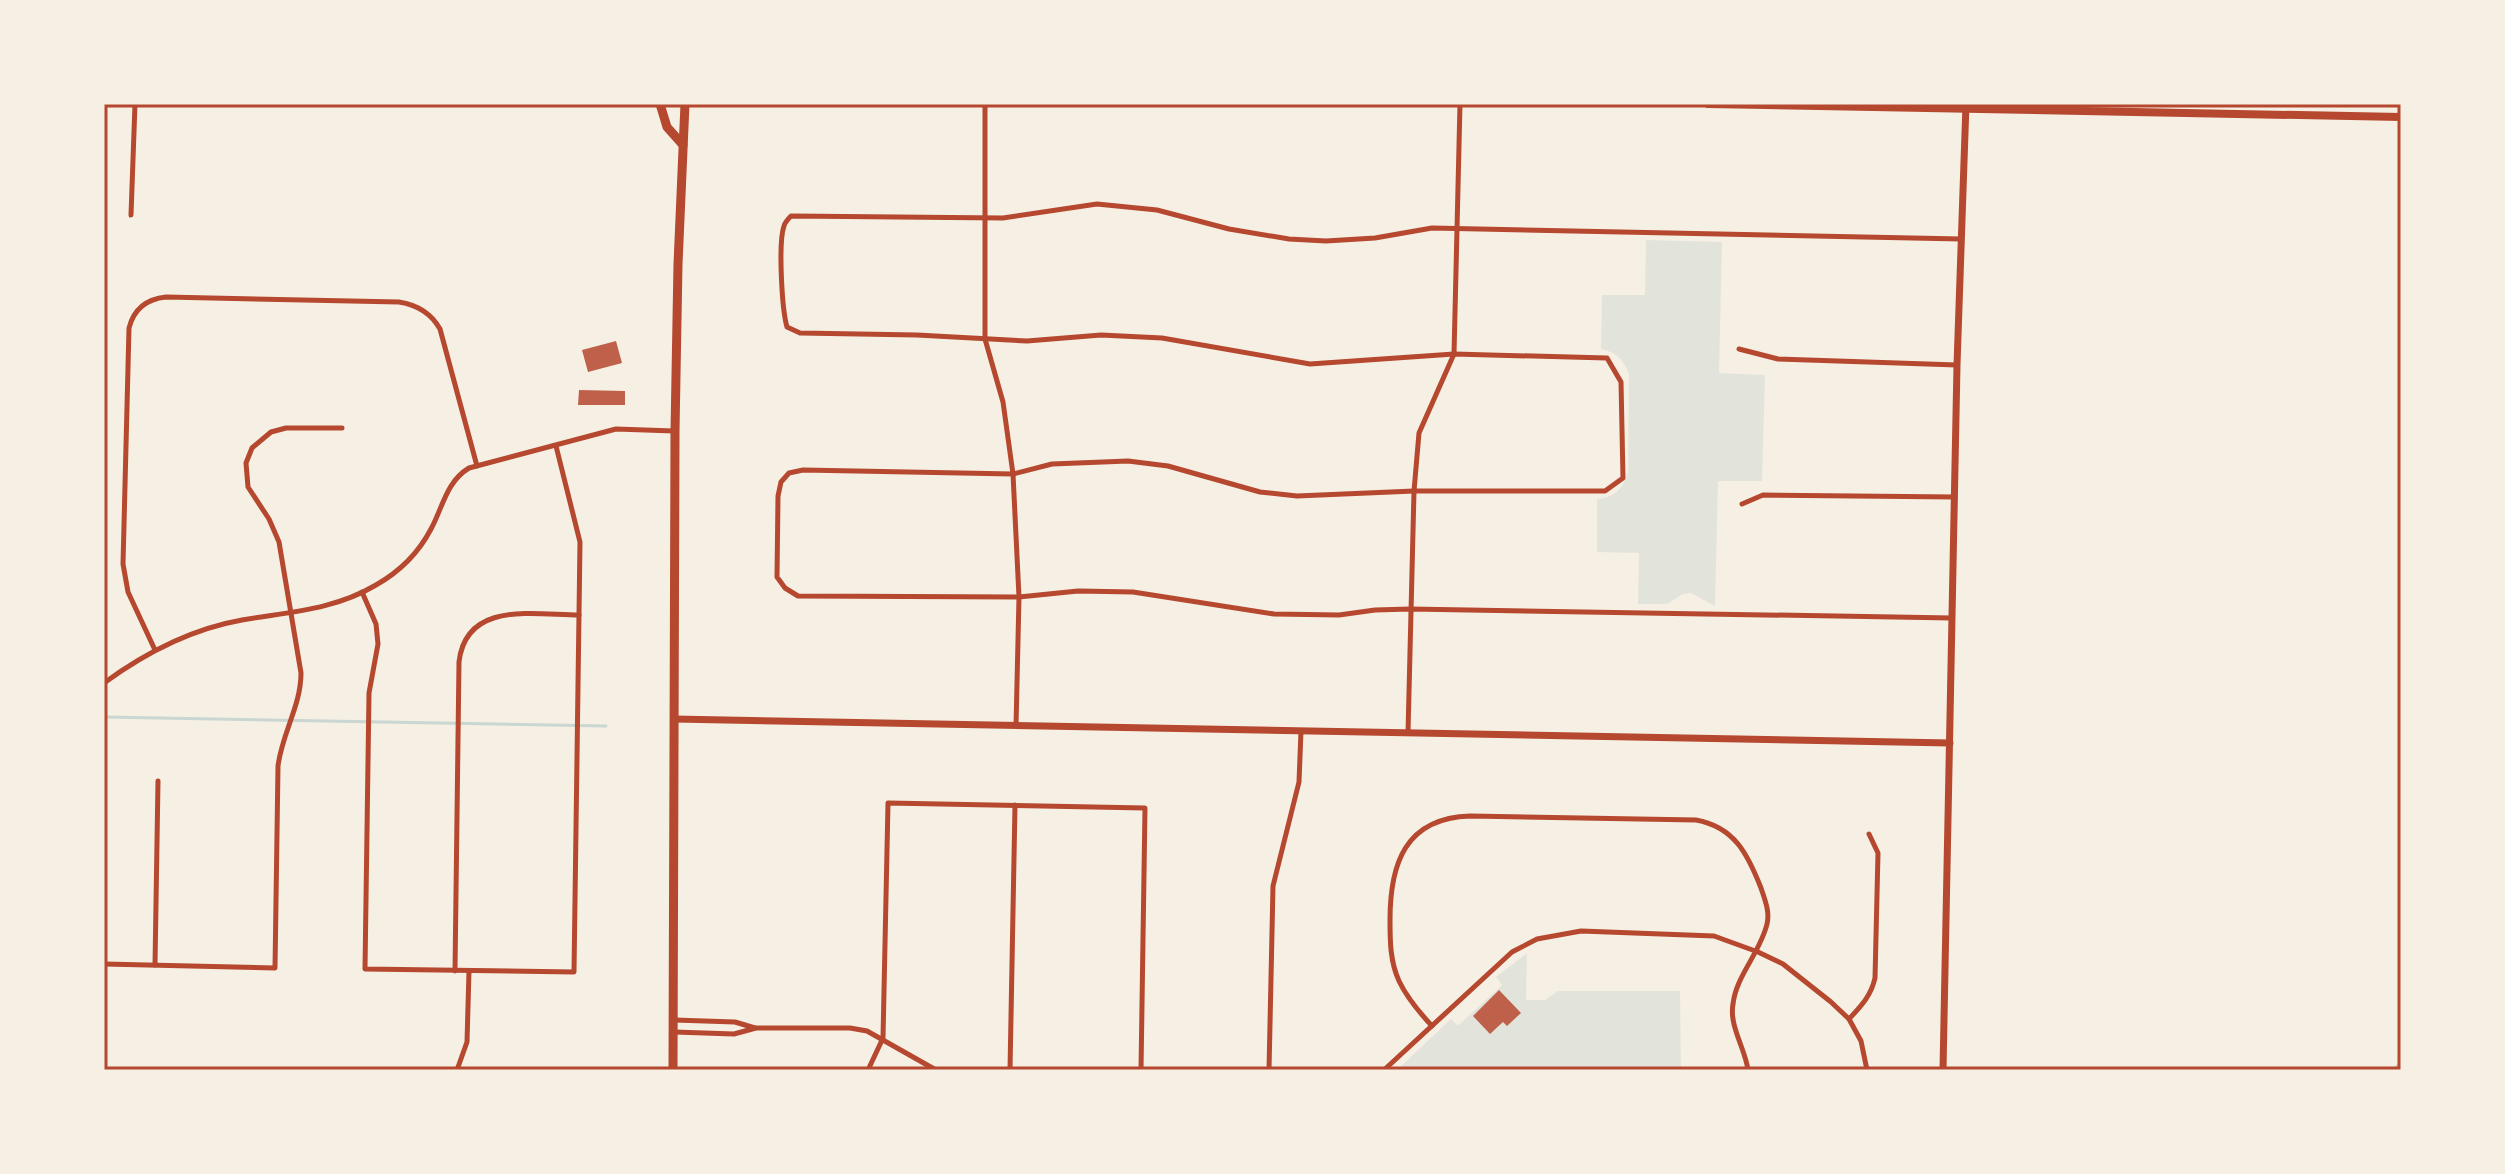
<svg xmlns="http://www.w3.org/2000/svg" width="2505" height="1174" font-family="'Public Sans',sans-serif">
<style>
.green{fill:#e2e4dc}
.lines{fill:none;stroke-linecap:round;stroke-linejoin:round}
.stream{stroke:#c9d6d2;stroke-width:3}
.building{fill:#bf614a}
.minor{stroke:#b5482f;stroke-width:5}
.tertiary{stroke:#b5482f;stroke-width:7}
.secondary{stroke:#b5482f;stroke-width:8}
.primary{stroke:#b5482f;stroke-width:9}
.neatline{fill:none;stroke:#b5482f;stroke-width:3}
</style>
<rect width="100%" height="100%" fill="#f6efe4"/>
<g class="green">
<path d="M1646,240l76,2 -3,131 46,2 -3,106h-44l-3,125 -24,-13 -8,1 -16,10h-29l1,-51 -42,-1v-53c17,-1 26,-10 31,-26l1,-99c-5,-14 -13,-22 -28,-25l1,-54h43z"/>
<path d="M1527,953l-1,47h19l13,-9h122l1,79h-284l54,-51 6,6 3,-1 42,-39 -6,-8z"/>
</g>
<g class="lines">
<g class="stream">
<path d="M104,717l502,9"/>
<path d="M2395,1070l6,-10"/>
</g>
</g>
<g class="building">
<path d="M616,341l6,22 -34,9 -6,-22z"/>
<path d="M579,390l46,1v14h-47z"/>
<path d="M1499,990l22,23 -14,13 -4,-4 -13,12 -17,-18z"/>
</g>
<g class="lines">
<g class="minor">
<path d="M985,104v235l18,63 10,72 6,123 -3,129"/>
<path d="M131,215l4,-111"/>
<path d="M1739,349l39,10 179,6"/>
<path d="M1742,504l21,-9 192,2"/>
<path d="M362,592l14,32 2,20 -9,49 -4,276 209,3 6,-430 -24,-96"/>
<path d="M1952,618l-542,-9 -35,1 -36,5 -65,-1 -141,-22 -55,-1 -59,6 -221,-1 -13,-8 -8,-11 1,-81 3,-14 8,-9 14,-3 210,4 39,-10 76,-3 40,5 92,26 37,4 117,-5h191l18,-13 -2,-96 -14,-24 -153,-4 -144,10 -148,-26 -61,-3 -74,6 -110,-6 -117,-2 -13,-6c-5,-17 -9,-84 -3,-101 1,-4 4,-7 7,-10l212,2 94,-14 60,6 72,19 60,10 37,2 49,-3 57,-10 529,11"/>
<path d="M155,650l-27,-58 -5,-28 6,-236c5,-20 18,-29 37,-31l233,5c19,3 32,11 41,27l37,137"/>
<path d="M104,683c41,-30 87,-54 138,-63 47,-8 92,-10 134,-35 23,-13 43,-33 55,-56 12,-22 15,-47 38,-61l147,-39 58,2"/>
<path d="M1408,733l6,-242 5,-58 35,-79 6,-250"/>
<path d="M104,964l171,4 3,-202c4,-33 23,-60 23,-93l-22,-131 -10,-23 -21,-32 -2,-24 6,-15 19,-16 15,-4h56"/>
<path d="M155,965l3,-184"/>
<path d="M455,971l4,-309c7,-62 76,-47 120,-47"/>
<path d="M1849,1019c12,-13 22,-23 26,-41l3,-125 -9,-19"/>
<path d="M674,1020l61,2 20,6"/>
<path d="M1432,1026c-13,-14 -25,-28 -33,-45 -9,-20 -9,-40 -9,-61 0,-56 15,-102 80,-104l226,4c39,7 52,35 65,68 4,12 9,24 6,36 -7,29 -31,52 -34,80 -4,22 12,44 15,66"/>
<path d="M674,1032l60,2 22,-6h94l17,3 69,39"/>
<path d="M457,1070l10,-28 2,-71"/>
<path d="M868,1070l15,-32 5,-235 257,5 -4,262"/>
<path d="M1010,1070l5,-265"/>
<path d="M1269,1070l4,-184 26,-104 2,-51"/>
<path d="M1384,1070l128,-118 25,-13 44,-8 133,5 44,16 25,12 48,38 18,17 12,22 6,29"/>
</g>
<g class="tertiary">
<path d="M674,719l1276,24"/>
<path d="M1943,1070l14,-705 9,-261"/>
</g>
<path class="secondary" d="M1708,104l693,13"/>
<g class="primary">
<path d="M660,104l7,23 16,18"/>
<path d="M673,1070l2,-639 3,-167 7,-160"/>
</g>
</g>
<rect width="2505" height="1174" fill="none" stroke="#f6efe4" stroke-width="212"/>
<rect x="106" y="106" width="2293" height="962" class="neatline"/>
</svg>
